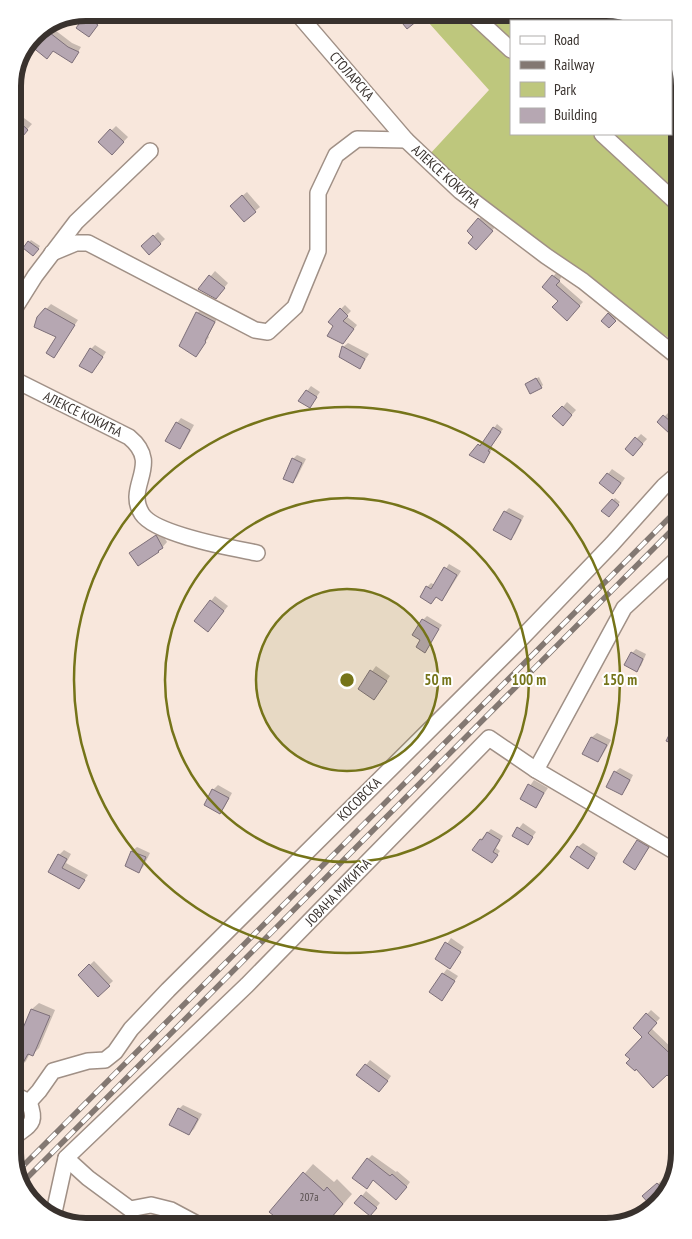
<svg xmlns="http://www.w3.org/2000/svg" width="692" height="1239" font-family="'PT Sans Narrow',sans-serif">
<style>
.green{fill:#bec77d}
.shadow{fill:#0003}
.building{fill:#b6a7b2;stroke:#7d6f79}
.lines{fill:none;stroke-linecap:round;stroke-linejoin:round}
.minor-casing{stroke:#a09086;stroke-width:18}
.minor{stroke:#fff;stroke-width:15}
.rail-casing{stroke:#837872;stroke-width:5.5}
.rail{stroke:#fff;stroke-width:4;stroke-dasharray:11;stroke-linecap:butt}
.ring{fill:none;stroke:#757419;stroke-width:2.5}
.labels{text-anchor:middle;stroke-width:4;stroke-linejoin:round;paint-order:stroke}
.number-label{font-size:11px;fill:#584f4f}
.street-label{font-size:14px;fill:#39322e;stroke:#fff}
.rim{fill:none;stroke:#39322e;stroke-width:6}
.centre{fill:#757419;stroke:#fff;stroke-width:2.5}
.ring-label{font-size:15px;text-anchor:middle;font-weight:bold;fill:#757419;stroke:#fff;stroke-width:4;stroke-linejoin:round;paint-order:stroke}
</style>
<rect width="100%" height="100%" fill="#f8e7dc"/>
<path class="green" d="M420,13h172l-6,8h-75v113h160v-48l8,7v254l-10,-9 -144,-102 -96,-81 60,-65z"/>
<g class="shadow">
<path d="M90,13l11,7 -8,11 -15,-4z"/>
<path d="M51,27l21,16 9,4 -6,10 -31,-27z"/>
<path d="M13,112l6,5 1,-2 12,9 -18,20 -1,-2z"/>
<path d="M116,126l12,11 -16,17 -12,-12z"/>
<path d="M247,192l13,15 -5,4 -19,-10z"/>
<path d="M483,215l13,11 -16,18 -5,-7 4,-18z"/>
<path d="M158,232l7,7 -16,15 -6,-8z"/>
<path d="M31,240l9,6 -5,7 -11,-5z"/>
<path d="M215,271l13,12 -8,10 -20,-4z"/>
<path d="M557,272l5,4 -3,5 24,21 -16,17 -8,-19 -15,-13z"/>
<path d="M51,304l27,16 -24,36 4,-19 -20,-19z"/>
<path d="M345,305l6,6 -5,5 11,9 -14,18 -2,-34z"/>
<path d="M202,309l15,7v3l-9,17 1,1 -13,18 1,-42z"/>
<path d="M611,312l6,6 -8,9 -6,-6z"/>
<path d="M348,343l21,11 -9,13 -17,-20z"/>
<path d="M95,345l11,7 -10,15 -5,-18z"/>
<path d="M539,377l4,8 -2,2 -13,-4z"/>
<path d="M311,386l9,6 -11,15 -2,-16z"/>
<path d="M567,402l9,8 -9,10 -4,-13z"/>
<path d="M669,412l10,10 -9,11 -11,-11z"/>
<path d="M181,418l13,7 -10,18 -4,4 -3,-24z"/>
<path d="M497,424l6,5 -12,18 2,1 -9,13 -5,-16 3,-3 2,1z"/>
<path d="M641,434l6,5 -10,11 -10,-1z"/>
<path d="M297,455l9,4 -9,18 -4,5v-23z"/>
<path d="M612,469l13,9 -7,10 -17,-5z"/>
<path d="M615,498l5,4 -11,14 -6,-5z"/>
<path d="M509,508l15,8 -9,18 -5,4 -5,-26z"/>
<path d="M161,532l6,10 -8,9 -21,13 -7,-11z"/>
<path d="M449,564l12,7 -15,24 -4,4 -5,-3 -6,7 -4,-16 4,-4 4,2z"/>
<path d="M215,596l13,10 -16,20 -17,-5z"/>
<path d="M427,616l15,9 -18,26 -1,-31z"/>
<path d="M636,649l10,5 -5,12 -5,4 -4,-17z"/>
<path d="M376,666l14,10 -12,18 -19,-5z"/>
<path d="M13,726l8,7 -8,11z"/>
<path d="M597,733l14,7 -9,16 -4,5 -14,-8 8,-16z"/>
<path d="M620,768l13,7 -7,14 -5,4 -6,-21z"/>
<path d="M534,780l14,8 -13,19 -14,-8z"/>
<path d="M218,785l14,8 -8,15 -4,5 -7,-23z"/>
<path d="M523,823l13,9 -9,12 -13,-9z"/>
<path d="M491,829l12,7 -7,12 4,3 -8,11 -11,-23z"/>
<path d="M642,836l11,7 -19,25 4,-27z"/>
<path d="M583,843l15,10 -6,10 -14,-16z"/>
<path d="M137,847l13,6 -7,14 -4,4 -13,-6 6,-14z"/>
<path d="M64,850l7,4 -5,9 22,12 -9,13 -29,-16 9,-17z"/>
<path d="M451,938l13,9 -14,20 -13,-8z"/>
<path d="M94,961l19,20 -15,14 -19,-20z"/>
<path d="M447,969l11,7 -16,23 1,-25z"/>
<path d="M13,986l3,1 -3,9z"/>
<path d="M39,1003l16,7 -16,38 -6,6 -3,-1 -4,8 -6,6 -7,-4v-7l19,-47z"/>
<path d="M651,1010l9,8 -9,10 28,27v21l-42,-8 6,-32 -9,-8z"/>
<path d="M370,1060l21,16 -7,10 -26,-11z"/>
<path d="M183,1105l19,9 -8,15 -5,5 -10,-25z"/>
<path d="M372,1155l24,17 1,-1 13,11 -9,12 -33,-35z"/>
<path d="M313,1164l21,18 3,-3 15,15 -28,32h-22l-3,-1 -1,1h-9l-18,-14z"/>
<path d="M662,1180l7,8 -2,6 -14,12 -9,-10z"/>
<path d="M366,1191l14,12 -6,7 -12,-14z"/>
</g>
<g class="building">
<path d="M394,13h33l-20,16z"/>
<path d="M85,16l13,9 -9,12 -13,-9z"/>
<path d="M45,29l23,18 11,5 -7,11 -19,-12 -6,8 -16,-13 11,-15z"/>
<path d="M13,116l15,14 -15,18z"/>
<path d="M110,129l14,13 -12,13 -14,-13z"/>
<path d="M242,195l14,17 -12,10 -14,-16z"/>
<path d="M478,218l15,13 -17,19 -8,-7 5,-6 -6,-6z"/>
<path d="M153,235l8,9 -12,11 -8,-9z"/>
<path d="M28,241l11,8 -6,7 -10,-8z"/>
<path d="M209,275l16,13 -9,11 -18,-10z"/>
<path d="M552,275l8,6 -4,4 24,21 -13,15 -15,-14 6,-6 -16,-14z"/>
<path d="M45,308l30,17 -21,33 -8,-5 10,-16 -22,-10 3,-10z"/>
<path d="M340,308l8,8 -5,5 11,8 -11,15 -16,-8 6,-10 -5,-4z"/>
<path d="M196,312l19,10 -10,19 1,1 -10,15 -17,-11z"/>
<path d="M608,313l8,8 -7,7 -8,-7z"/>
<path d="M342,346l23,13 -5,10 -21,-12z"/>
<path d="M90,348l13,9 -11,16 -13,-7z"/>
<path d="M536,378l6,10 -12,6 -5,-10z"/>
<path d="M306,390l11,7 -7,11 -12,-7z"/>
<path d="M562,406l10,9 -9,11 -11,-10z"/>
<path d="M663,415l14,12 -7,7 -13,-12z"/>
<path d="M176,422l14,8 -10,19 -15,-8z"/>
<path d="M493,427l8,5 -13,19 2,1 -6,11 -15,-8 9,-11 2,2z"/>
<path d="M635,437l8,7 -10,12 -8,-7z"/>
<path d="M292,458l10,5 -9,20 -10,-4z"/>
<path d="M607,473l14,10 -8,11 -14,-11z"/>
<path d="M612,499l7,6 -10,12 -8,-6z"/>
<path d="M504,511l17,9 -10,20 -18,-10z"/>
<path d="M156,535l7,13 -5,3 1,1 -21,14 -9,-13z"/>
<path d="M444,567l13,8 -15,26 -6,-4 -5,7 -11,-7 6,-11 5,3z"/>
<path d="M210,600l14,11 -16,21 -14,-11z"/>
<path d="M422,619l17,10 -14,24 -9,-6 4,-7 -8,-5z"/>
<path d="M631,652l12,7 -6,13 -13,-7z"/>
<path d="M370,670l17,11 -13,19 -16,-11z"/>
<path d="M680,713v34l-14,-6z"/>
<path d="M591,737l16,8 -9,17 -16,-8z"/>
<path d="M614,771l16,9 -8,15 -16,-8z"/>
<path d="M528,784l16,9 -8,15 -16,-9z"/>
<path d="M212,789l17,9 -9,16 -16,-9z"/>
<path d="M517,827l16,10 -5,8 -16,-9z"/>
<path d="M487,832l13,8 -7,12 5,3 -6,8 -20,-13 8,-11 2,1z"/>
<path d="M637,840l12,7 -14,23 -12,-8z"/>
<path d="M577,846l18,12 -7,11 -18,-12z"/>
<path d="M131,851l15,6 -7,16 -14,-7z"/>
<path d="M58,854l9,5 -5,9 23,12 -6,9 -31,-17z"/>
<path d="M445,942l16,10 -11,17 -15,-10z"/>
<path d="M89,964l21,22 -12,11 -20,-22z"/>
<path d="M442,973l13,8 -13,20 -13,-9z"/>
<path d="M31,1009l19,7 -17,40 -5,-2 -8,14 -7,-3v-13z"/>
<path d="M646,1013l11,10 -9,10 32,30v24l-13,-12 -14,13 -17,-19 -1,2 -9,-8 4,-4 -5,-4 17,-18 -9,-9z"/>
<path d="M365,1064l23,17 -9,11 -23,-17z"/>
<path d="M178,1108l20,11 -9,16 -20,-10z"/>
<path d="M367,1158l23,18 2,-2 15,13 -11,13 -23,-20 -6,9 -15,-11z"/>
<path d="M303,1172l21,19 3,-4 16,17 -19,22h-37l-18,-14z"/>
<path d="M657,1183l10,11 -15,13 -10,-11z"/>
<path d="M361,1195l16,13 -7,8 -16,-13z"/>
</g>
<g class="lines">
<g class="minor-casing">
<g id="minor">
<path d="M297,13l109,127 54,51 86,65 37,25 96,77"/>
<path d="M471,13l40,37"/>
<path d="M602,134l77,71"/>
<path d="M52,253l24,-10h12l167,87 13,2 27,-25 23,-56v-58l18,-38 21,-16 49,1"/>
<path d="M13,311l22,-35 41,-54 74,-71"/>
<path d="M13,379l116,58c34,28 -5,49 13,77 14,21 91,34 115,39"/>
<path d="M536,770l88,-162 55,-51"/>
<path d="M13,913l2,-4"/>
<path d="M29,1102l10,-11 14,-20 35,-10 17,-1 10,-8 16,-23 37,-39 347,-345 97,-101 52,-58 15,-13"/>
<path d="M13,1138c16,-14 25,-13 16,-36l-16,-8"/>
<path d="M66,1158l22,20 42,31 21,-4 20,5 30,16"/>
<path d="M53,1217l13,-59 181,-173 242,-247 47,32 143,84"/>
</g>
</g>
<use href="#minor" class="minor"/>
<g class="rail-casing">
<g id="rail">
<path d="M17,1172l662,-664"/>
<path d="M20,1185l659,-662"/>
</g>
</g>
<use href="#rail" class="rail"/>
</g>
<circle cx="347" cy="680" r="91" fill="#757419" fill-opacity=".12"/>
<g class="ring">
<circle cx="347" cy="680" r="91"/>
<circle cx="347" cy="680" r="182"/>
<circle cx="347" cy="680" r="273"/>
</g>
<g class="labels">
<g class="number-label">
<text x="309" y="1201">207a</text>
</g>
<g class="street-label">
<text transform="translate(352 76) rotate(49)" y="5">СТОЛАРСКА</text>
<text transform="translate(446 176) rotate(42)" y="5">АЛЕКСЕ КОКИЋА</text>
<text transform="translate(83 414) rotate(26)" y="5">АЛЕКСЕ КОКИЋА</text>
<text transform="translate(359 799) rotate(-45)" y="5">КОСОВСКА</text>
<text transform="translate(338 892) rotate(-46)" y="5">ЈОВАНА МИКИЋА</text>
</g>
</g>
<path d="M0 0H692V1239H0ZM86 21H606A65 65 0 0 1 671 86V1153A65 65 0 0 1 606 1218H86A65 65 0 0 1 21 1153V86A65 65 0 0 1 86 21Z" fill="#fff" fill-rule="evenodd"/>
<path class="rim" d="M86 21H606A65 65 0 0 1 671 86V1153A65 65 0 0 1 606 1218H86A65 65 0 0 1 21 1153V86A65 65 0 0 1 86 21Z"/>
<circle cx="347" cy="680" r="8" class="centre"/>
<g class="ring-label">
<text x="438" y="685">50 m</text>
<text x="529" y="685">100 m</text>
<text x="620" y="685">150 m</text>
</g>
<rect x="510" y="20" width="162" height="115" fill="#ffffff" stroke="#b0adab"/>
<rect x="520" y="36" width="25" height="8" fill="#ffffff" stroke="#b0adab"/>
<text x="554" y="45" font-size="15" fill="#39322e">Road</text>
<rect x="520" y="61" width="25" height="8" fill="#837872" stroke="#b0adab"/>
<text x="554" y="70" font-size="15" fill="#39322e">Railway</text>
<rect x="520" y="82" width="25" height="15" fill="#bec77d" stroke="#b0adab"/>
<text x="554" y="95" font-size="15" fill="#39322e">Park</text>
<rect x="520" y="108" width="25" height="15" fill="#b6a7b2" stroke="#b0adab"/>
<text x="554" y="120" font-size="15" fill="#39322e">Building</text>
</svg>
